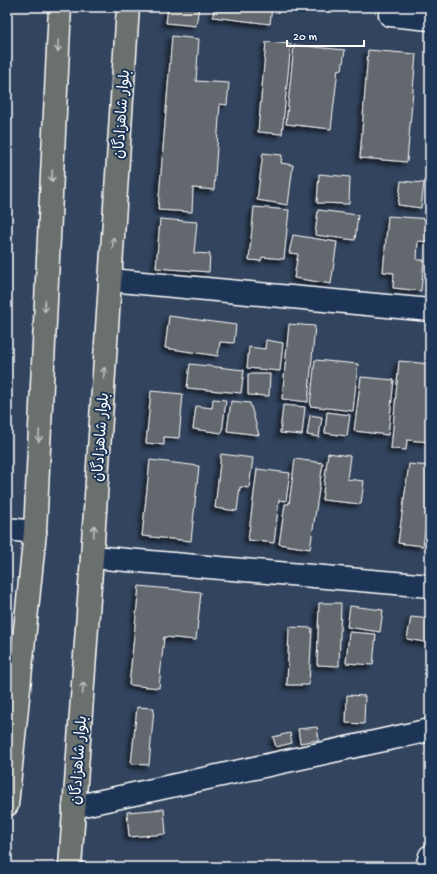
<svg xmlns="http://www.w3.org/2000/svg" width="437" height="874" font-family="'Gochi Hand','Playpen Sans Arabic',sans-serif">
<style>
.building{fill:#63686e;stroke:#fff;filter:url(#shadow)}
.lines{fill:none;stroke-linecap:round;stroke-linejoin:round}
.minor-casing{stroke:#fff;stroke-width:25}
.major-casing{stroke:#fff;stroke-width:25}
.minor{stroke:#1d3557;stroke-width:22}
.major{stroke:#6b706d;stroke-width:22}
.oneway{stroke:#bcbfbd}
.labels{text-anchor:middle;stroke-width:4;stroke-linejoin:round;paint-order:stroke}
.street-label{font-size:15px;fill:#fff;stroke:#1d3557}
</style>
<defs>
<filter id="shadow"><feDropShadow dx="-3.5" dy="3.5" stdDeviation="2" flood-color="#0009"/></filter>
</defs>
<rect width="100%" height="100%" fill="#32445e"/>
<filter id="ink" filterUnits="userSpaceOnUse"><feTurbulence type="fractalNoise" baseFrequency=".025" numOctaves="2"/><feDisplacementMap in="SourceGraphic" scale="8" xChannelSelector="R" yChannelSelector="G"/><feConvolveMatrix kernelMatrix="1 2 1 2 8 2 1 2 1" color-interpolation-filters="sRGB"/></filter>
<g filter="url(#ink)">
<g class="building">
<path d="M168,7h31l-3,19 -30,-3z"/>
<path d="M214,7h71v1l-13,-1 -2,17 -57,-7z"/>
<path d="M172,36l27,3 -3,42 33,2 -2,22 -7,-1 -6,86 -21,-2 -1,24 -34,-2z"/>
<path d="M266,42l25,2 -9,90 -24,-2z"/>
<path d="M294,45l51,5 -3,20 -4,-1 -7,60 -45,-5z"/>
<path d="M368,50l48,4 -9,108 -47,-4z"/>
<path d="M263,153l19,2 -1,8 12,2 -5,40 -31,-5z"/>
<path d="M319,174l31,3 -1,27 -32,-1z"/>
<path d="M401,181l23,2 -3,25 -23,-3z"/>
<path d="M254,207l35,3 -5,49 -22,-2 -1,4 -12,-1z"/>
<path d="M318,210l40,5 -3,25 -40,-5z"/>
<path d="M388,216l42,3v23l-12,-1 -1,19h7l-3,31 -28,-3 1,-15 -11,-1z"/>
<path d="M160,219l37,3 -3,31 16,1 -1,18 -53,-4z"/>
<path d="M293,235l44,7 -6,42 -37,-6 4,-24 -9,-1z"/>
<path d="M169,316l67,9 -2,18 -14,-1 -2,14 -53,-8z"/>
<path d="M289,324l26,2 -7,76 -26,-3z"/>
<path d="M266,340l17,3 -3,28 -33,-3 2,-21 16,2z"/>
<path d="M315,360l43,4 -5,47 -43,-5z"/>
<path d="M399,361l31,3v78l-23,-2 -1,10 -15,-1z"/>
<path d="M190,364l54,6 -3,23 -54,-5z"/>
<path d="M248,374h22l-1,22 -21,-1z"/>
<path d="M361,377l33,3 -6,55 -34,-4z"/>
<path d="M151,391l32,3 -4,44 -15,-1v8l-18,-2z"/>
<path d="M213,399l13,1 -4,33 -29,-4 3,-23 16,2z"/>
<path d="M231,401l19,2 9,32 -32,-4z"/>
<path d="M283,405l22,2 -3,28 -22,-2z"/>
<path d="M327,412l23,3 -3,21 -22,-3z"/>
<path d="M310,415l12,2 -3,20 -12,-2z"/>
<path d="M328,453l22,3 -3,23 17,2 -3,23 -39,-4z"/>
<path d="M221,454l32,4 -4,30 -9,-1 -3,24 -22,-3z"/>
<path d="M295,459l28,4 -13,86 -31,-5 6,-40h4z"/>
<path d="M150,460l49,6 -8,75 -49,-5z"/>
<path d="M409,464l21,2v29l-7,51 -25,-3z"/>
<path d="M257,469l33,4 -4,28 -7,-1 -5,43 -26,-3z"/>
<path d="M139,586l62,6 -5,48 -32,-3 -5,51 -30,-3z"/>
<path d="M319,603h22l-2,63 -22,-1z"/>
<path d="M350,606l33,4 -3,22 -33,-5z"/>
<path d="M411,617l19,2v24l-23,-4z"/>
<path d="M289,627l23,1 -3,57h-22z"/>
<path d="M349,632l27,2 -3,31 -27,-2z"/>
<path d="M347,695l18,1 -1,28 -18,-1z"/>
<path d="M137,707l17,1 -5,57 -18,-1z"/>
<path d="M317,727l2,13 -19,3 -2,-14z"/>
<path d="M290,733l2,10 -16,4 -3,-10z"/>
<path d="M164,809l2,25 -37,3 -2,-25z"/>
</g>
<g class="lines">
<g class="minor-casing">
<g id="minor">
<path d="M390,15l40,4"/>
<path d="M110,280l320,30"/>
<path d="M7,529l28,3"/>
<path d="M92,557l338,29"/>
<path d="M74,807l356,-77"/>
<path d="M427,867l3,-11"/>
</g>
</g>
<g class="major-casing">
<g id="major">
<path d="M7,805l28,-273 25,-525"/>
<path d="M70,867l22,-310 36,-550"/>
</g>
</g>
<use href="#minor" class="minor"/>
<use href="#major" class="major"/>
</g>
<defs><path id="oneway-shaft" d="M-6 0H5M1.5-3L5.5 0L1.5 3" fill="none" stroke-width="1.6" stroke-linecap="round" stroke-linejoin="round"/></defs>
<g class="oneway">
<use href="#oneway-shaft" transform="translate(58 46) rotate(93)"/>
<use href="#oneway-shaft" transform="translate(52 176) rotate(93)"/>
<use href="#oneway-shaft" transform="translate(113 243) rotate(-86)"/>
<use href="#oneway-shaft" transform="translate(45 306) rotate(93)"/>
<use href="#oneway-shaft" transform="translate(104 373) rotate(-86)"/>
<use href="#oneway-shaft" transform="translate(39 436) rotate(93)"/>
<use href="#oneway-shaft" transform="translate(94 531) rotate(-86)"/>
<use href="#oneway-shaft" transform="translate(83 688) rotate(-86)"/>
</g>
</g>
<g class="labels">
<g class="street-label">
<text transform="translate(121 114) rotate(-86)" y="5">بلوار شاهزادگان</text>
<text transform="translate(100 437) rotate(-86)" y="5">بلوار شاهزادگان</text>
<text transform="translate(78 760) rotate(-86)" y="5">بلوار شاهزادگان</text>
</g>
</g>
<rect width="437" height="874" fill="none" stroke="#1d3557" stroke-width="24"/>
<rect x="12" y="12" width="413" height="850" fill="none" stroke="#fff" stroke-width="1.5" filter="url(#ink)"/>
<path d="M287 40v6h77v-6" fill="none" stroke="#ffffff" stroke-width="2"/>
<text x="293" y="40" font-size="12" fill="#ffffff" stroke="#1d3557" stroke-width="3" paint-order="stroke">20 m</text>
</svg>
